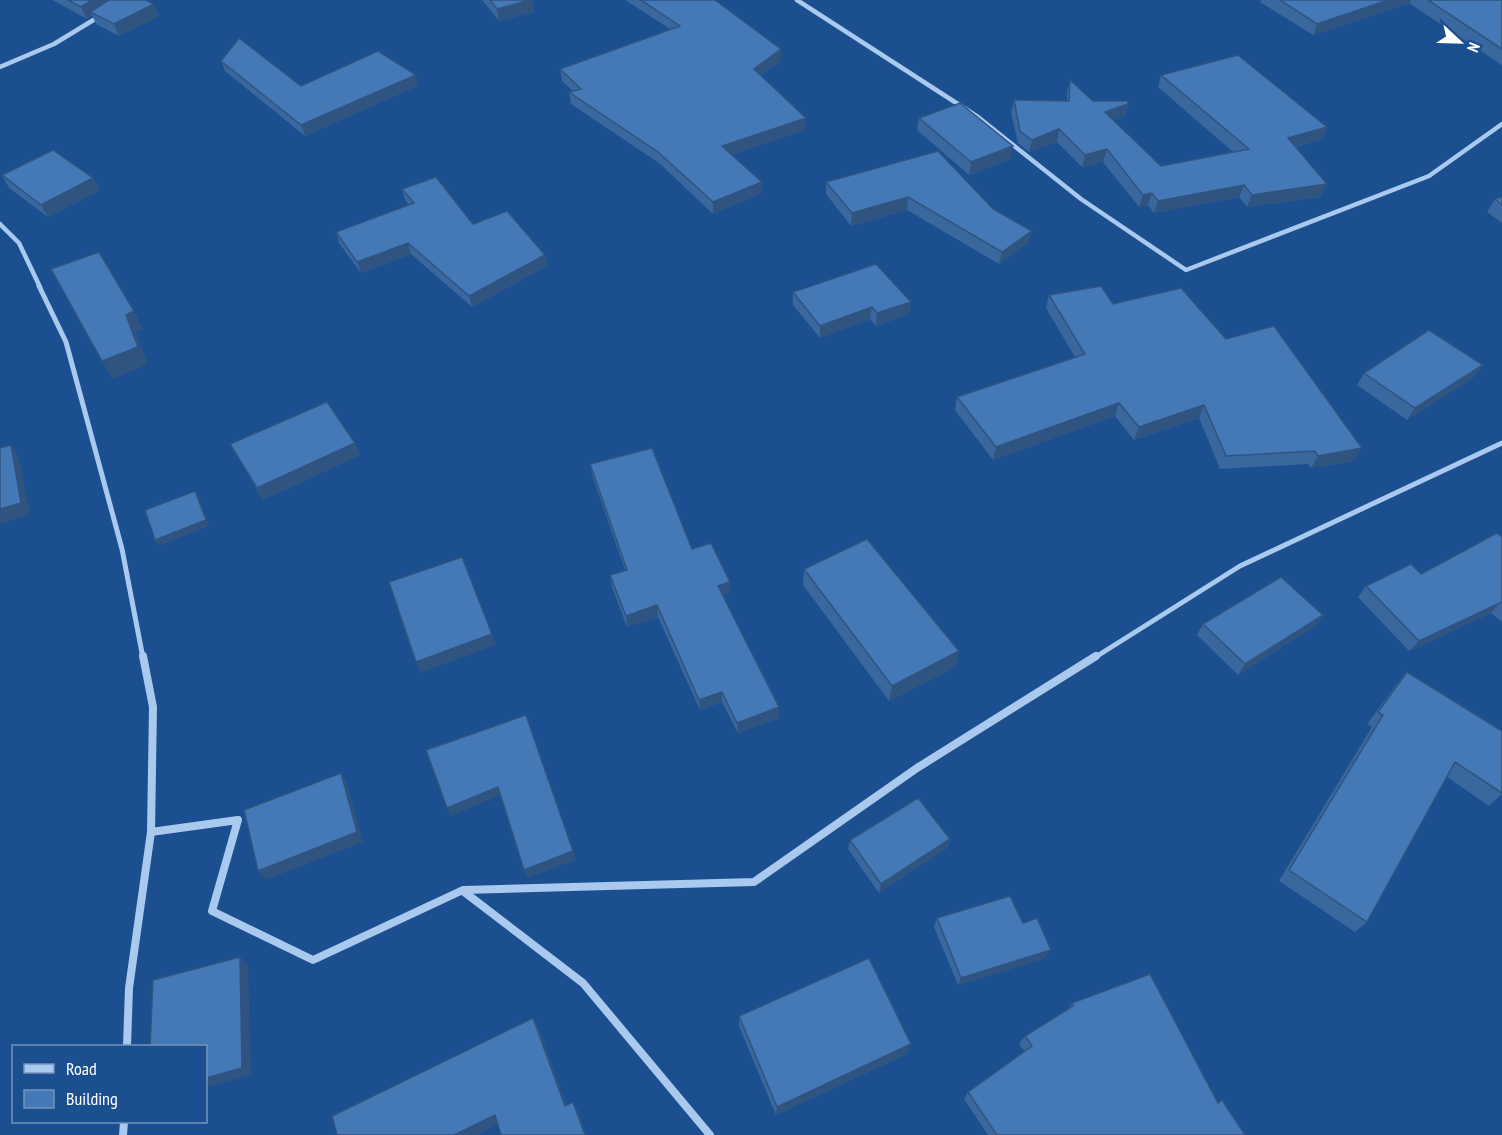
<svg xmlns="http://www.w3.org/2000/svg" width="1502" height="1135" font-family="'PT Sans Narrow',sans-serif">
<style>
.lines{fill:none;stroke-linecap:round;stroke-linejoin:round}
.street-far2{stroke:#a9c9ee;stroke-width:4.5}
.street-far1{stroke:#a9c9ee;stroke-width:5}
.street{stroke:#a9c9ee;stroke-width:8}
.wall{fill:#3a679d}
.shaded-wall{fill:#305480}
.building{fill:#4478b7;stroke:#305480;stroke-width:1.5}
</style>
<rect width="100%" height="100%" fill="#1b4f8f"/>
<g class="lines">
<g class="street-far2">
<path d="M797,0l181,117 103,82 105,71 243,-94 73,-52"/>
<path d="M0,67l54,-23 46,-28"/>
<path d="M0,224l19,19 21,44"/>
</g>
<g class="street-far1">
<path d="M39,286l27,56 56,207 21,109"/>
<path d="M1094,658l146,-92 262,-123"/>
</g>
<g class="street">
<path d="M151,832l87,-12 -26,91 101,49 150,-70 291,-8 163,-114 179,-112"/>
<path d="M463,891l120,92 127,152"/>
<path d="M127,1046l2,-58 22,-156 2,-125 -10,-51"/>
<path d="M123,1135l1,-13"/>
</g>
</g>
<g class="wall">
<path d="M52,0h94l8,4 5,12 -40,20 -23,-12 -4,-9 -5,4z"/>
<path d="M482,0h50l2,12 -35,9z"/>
<path d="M625,0h90l66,49v12l-20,14 44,55 -74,25 31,27v11l-49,21 -54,-51 -88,-59 -2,-12 4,-1 -11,-10 -2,-12 110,-40z"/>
<path d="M1261,0h241v65l-93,-62 -96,32 -53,-33z"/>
<path d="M221,61l80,25 118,-1 -114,51 -80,-65z"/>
<path d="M1161,75l166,52 -5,12 -27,8 26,50 -74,10 -8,-10 -85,16 -6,-8 -9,2 -36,-45 -21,5 -25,-25 -28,10 -11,-9 -7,-30 3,-13 53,1v-9l3,-12 23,21 35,3 -3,12 -12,4 48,46 72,-14 -75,-65z"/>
<path d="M919,118l92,41 -42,16 -52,-45z"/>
<path d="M2,175l91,3 7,12 -52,27 -39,-29z"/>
<path d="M826,182l167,27 36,34 -30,21 -92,-54 -56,16 -25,-32z"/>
<path d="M402,189l71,35 72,31 2,11 -75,41 -61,-53 -50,19 -22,-30 -3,-11 73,-27 -4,-5z"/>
<path d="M1502,197v26l-15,-11 8,-13z"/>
<path d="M793,292l118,10 -2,12 -33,12 -6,-7 -50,19 -27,-33z"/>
<path d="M1049,295l64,9 113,35 128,122 -43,7 -3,-4 -88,5 -21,-51 -65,22 -19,-24 -122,44 -38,-50 2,-13 118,-40 -29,-49z"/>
<path d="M1364,373l110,4 -67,43 -50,-35z"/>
<path d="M355,443l5,12 -97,45 -33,-56z"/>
<path d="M590,464l102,85 38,44 -7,2 56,123 -41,15 -16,-31 -22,8 -42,-93 -31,10 -15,-40 -2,-12 15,-5 -33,-95z"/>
<path d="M1502,537v85l-11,-9 -82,38 -51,-54 8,-11 55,-12z"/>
<path d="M804,569l155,82 -4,16 -66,34 -86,-116z"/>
<path d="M1323,615l-8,11 -77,49 -41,-40 6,-11z"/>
<path d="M1407,672l95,59v63l-13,12 -42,-29 -80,145 -12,10 -76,-51 93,-154 -5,-3 29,-39z"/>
<path d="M950,839l-3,9 -68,45 -31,-44 2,-9z"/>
<path d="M937,918l86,5 23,35 -88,27 -24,-58z"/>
<path d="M1072,1003l146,100 27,32h-257l-24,-36 4,-7 57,-40 -6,-8 6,-8 42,-26z"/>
<path d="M739,1016l168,38 -131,61 -37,-89z"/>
</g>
<g class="shaded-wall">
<path d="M92,0h25l-27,12 2,3 -5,4 -6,-12z"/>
<path d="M532,0l2,12 -35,9 -2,-12z"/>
<path d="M1388,0h23l-2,3 -96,32 4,-11z"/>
<path d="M154,4l5,12 -40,20 -5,-12z"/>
<path d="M781,49v12l-27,19v-11z"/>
<path d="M416,75l3,10 -114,51 -4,-11z"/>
<path d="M1128,104l-3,12 -23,9 3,-13z"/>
<path d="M806,118l-1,12 -83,28v-12z"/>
<path d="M1327,127l-5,12 -39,11 5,-12z"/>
<path d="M1059,129l-2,13 -28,10 3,-12z"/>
<path d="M1013,146l-2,13 -42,16 2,-13z"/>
<path d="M1107,149l-4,13 -21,5 3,-12z"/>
<path d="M93,178l7,12 -52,27 -7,-12z"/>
<path d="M762,182v11l-49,21v-12z"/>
<path d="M1327,184l-6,13 -74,10 5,-12z"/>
<path d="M1244,185l-5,12 -85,16 4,-12z"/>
<path d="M1152,193l-4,12 -9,2 4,-12z"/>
<path d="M908,197l-1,13 -56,16 1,-13z"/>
<path d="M1032,231l-3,12 -30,21 3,-12z"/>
<path d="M408,243l3,11 -50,19 -4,-11z"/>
<path d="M545,255l2,11 -75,41 -3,-11z"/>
<path d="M911,302l-2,12 -33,12 1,-13z"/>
<path d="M872,307l-2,12 -50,19v-12z"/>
<path d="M134,311l9,18 -7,3 12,32 -35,15 -11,-18 24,-46z"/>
<path d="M1483,365l-9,12 -67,43 8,-12z"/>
<path d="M1119,403l-4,13 -122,44 3,-13z"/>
<path d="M1204,405l-5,13 -65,22 5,-13z"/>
<path d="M355,443l5,12 -97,45 -6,-12z"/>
<path d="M11,445l8,12 11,57 -30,10v-15z"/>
<path d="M1362,448l-8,13 -43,7 7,-12z"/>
<path d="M195,491l4,6 10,29 -50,20 -4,-6z"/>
<path d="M730,582v11l-11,4 -1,-11z"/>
<path d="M1501,601l-10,12 -82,38 10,-10z"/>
<path d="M657,605l1,12 -31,10 -1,-11z"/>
<path d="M1323,615l-8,11 -77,49 7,-11z"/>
<path d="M492,634l4,11 -76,28 -4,-11z"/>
<path d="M959,651l-4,16 -66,34 3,-15z"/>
<path d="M722,692v10l-22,8 -1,-10z"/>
<path d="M779,707v11l-41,15 -1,-10z"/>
<path d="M341,773l6,10 16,59 -98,38 -7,-9z"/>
<path d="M498,787l3,8 -50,21 -4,-8z"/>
<path d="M950,839l-3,9 -68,45 2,-9z"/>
<path d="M573,851l3,9 -49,18 -3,-8z"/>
<path d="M1051,950l-5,8 -88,27 3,-7z"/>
<path d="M240,957l8,8 3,110 -45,12v-9z"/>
<path d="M533,1018l6,10 31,87 -5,-9z"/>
<path d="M911,1044l-4,10 -131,61 1,-8z"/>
<path d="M573,1102l5,9 8,24h-1z"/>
<path d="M495,1115l6,8 -23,12h-24z"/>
</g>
<g class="building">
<path d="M68,0h24l-11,7z"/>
<path d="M109,0h37l8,4 -40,20 -24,-12z"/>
<path d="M490,0h40l-33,9z"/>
<path d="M641,0h74l66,49 -27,20 52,49 -84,28 40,36 -49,20 -55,-50 -89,-60 12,-3 -21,-20 120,-43z"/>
<path d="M1280,0h108l-71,24z"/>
<path d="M1428,0h74v49z"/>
<path d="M239,38l62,48 77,-35 38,24 -115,50 -80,-64z"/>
<path d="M1238,55l89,72 -39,11 39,46 -75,11 -8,-10 -86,16 -6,-8 -9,2 -36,-46 -22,6 -26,-26 -27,11 -12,-9 -6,-31 55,1 1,-21 23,21h35v3l-23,8 56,54 88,-17 -88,-74z"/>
<path d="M960,103l53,43 -42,16 -52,-44z"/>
<path d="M53,150l40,28 -52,27 -39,-30z"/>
<path d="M938,151l55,58 39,22 -30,21 -94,-55 -56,16 -26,-31z"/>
<path d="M436,177l37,47 34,-13 38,44 -76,41 -61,-53 -51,19 -21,-30 78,-29 -12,-14z"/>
<path d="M1502,197v8l-7,-6z"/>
<path d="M99,252l35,59 -8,4 12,32 -36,14 -51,-92z"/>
<path d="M876,264l35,38 -34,11 -5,-6 -52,19 -27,-34z"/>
<path d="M1101,286l12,18 68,-16 45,51 48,-13 88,122 -44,8 -3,-5 -89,5 -22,-51 -65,22 -20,-24 -123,44 -39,-50 128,-43 -36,-59z"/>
<path d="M1429,330l54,35 -68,43 -51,-35z"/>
<path d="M327,402l28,41 -98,45 -27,-44z"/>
<path d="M11,445l10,58 -21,6v-61z"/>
<path d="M652,448l40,101 19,-6 19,39 -12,4 61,121 -42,16 -15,-31 -23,8 -42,-95 -31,11 -16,-41 17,-5 -37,-106z"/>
<path d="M195,491l11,29 -51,20 -10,-30z"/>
<path d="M1497,533l5,4v65l-83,39 -53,-55 45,-22 10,10z"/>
<path d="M867,539l92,112 -67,35 -88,-117z"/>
<path d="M462,557l30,77 -76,28 -27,-80z"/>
<path d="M1281,577l42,38 -78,49 -42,-40z"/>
<path d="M1407,672l95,59v62l-47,-31 -88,160 -78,-52 94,-155 -5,-3z"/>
<path d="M526,715l47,136 -49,19 -26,-83 -51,21 -21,-58z"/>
<path d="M341,773l16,59 -99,39 -14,-61z"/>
<path d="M918,798l32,41 -69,45 -31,-44z"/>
<path d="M1010,896l13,27 14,-5 14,32 -90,28 -24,-60z"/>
<path d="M240,957l2,111 -36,10v-31h-56l3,-67z"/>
<path d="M869,958l42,86 -134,63 -38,-91z"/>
<path d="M1150,974l68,129 4,-3 23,35h-248l-29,-43 64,-46 -7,-10 48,-30 -1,-3z"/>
<path d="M533,1018l32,88 8,-4 12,33h-84l-6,-20 -41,20h-117l-5,-19z"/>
</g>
<rect x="12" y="1045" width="195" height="78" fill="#1b4f8f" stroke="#7695bc" stroke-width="1.5"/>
<rect x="24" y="1064" width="30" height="9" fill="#a9c9ee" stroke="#7695bc" stroke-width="1.5"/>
<text x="66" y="1075" font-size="18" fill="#ffffff">Road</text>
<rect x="24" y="1090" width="30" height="18" fill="#4478b7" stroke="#7695bc" stroke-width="1.5"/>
<text x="66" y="1105" font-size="18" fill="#ffffff">Building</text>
<g transform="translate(1460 42) rotate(112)" stroke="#1b4f8f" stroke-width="4.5" paint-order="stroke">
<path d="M0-4.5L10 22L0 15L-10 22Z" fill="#ffffff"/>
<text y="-9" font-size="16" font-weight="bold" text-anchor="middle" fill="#ffffff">N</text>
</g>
</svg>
